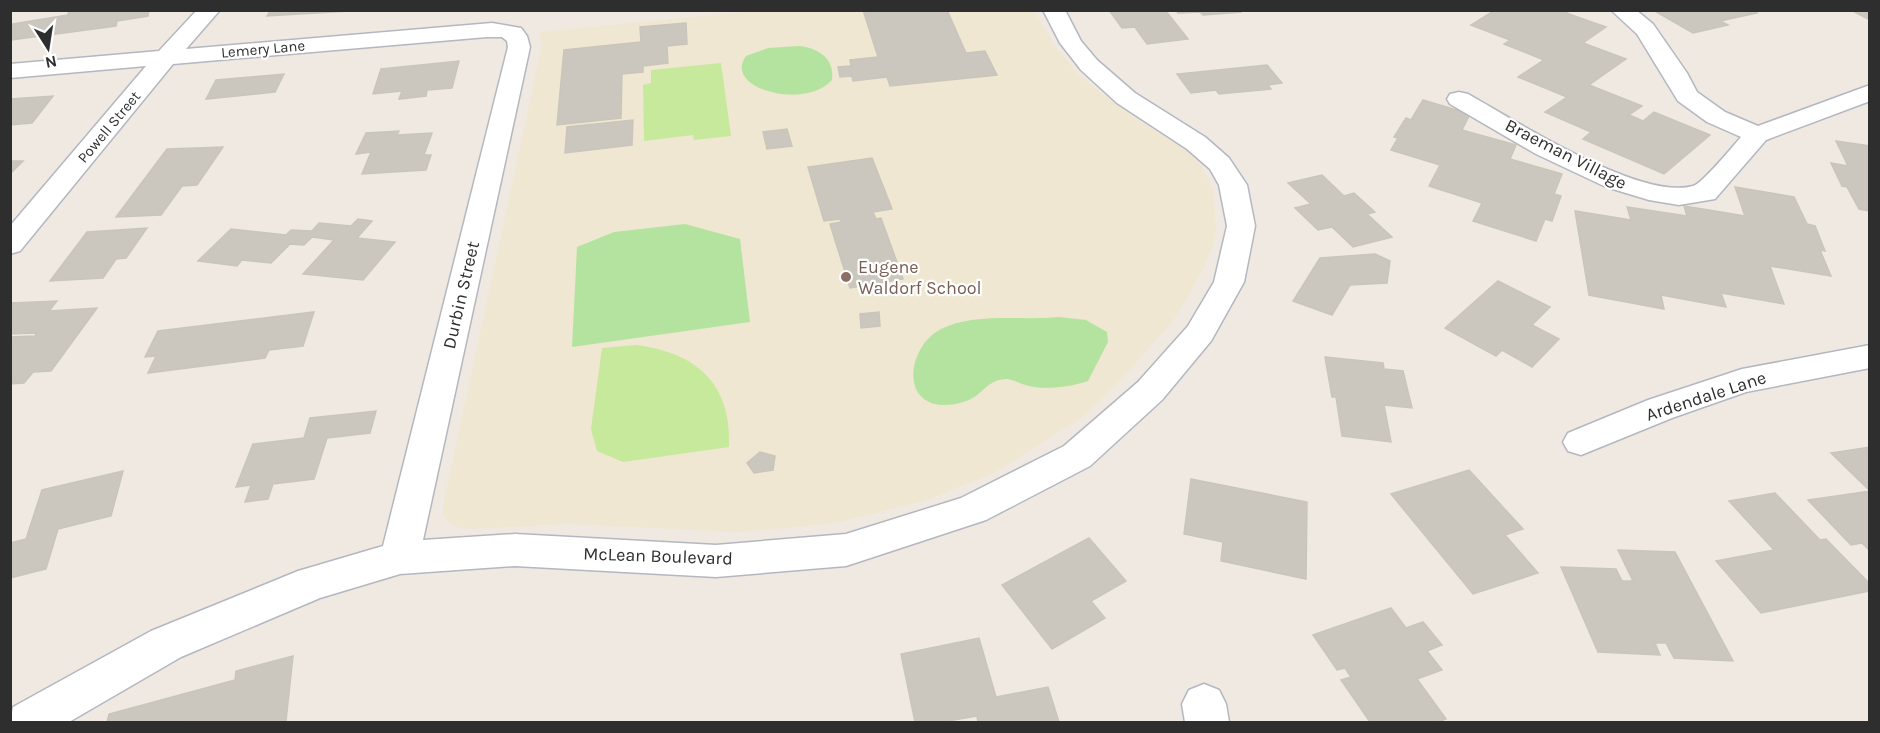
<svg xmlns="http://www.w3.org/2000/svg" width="1880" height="733" font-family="Karla,sans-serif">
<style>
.education{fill:#efe7d2}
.green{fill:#b4e3a0}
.pitch{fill:#c6e99c}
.building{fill:#cbc7bf;stroke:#cac5ba;stroke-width:1.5}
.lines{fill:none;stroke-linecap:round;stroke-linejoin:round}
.minor-casing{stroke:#b4b7c0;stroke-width:3}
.minor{fill:#fff;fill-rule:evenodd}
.education-dot{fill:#8d6e63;stroke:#fff;stroke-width:2}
.labels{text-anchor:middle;stroke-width:4.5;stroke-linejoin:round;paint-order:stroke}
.far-street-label{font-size:15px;fill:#2e2e2e;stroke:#fff}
.street-label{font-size:18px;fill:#2e2e2e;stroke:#fff}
.education-label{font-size:18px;fill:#785e54;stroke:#fff;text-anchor:start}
</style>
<rect width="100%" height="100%" fill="#efe9e1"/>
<path class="education" d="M762,10l273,1 18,33 27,32 50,39 57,36 15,15 11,25 3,40 -2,13 -11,25 -17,31 -13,21 -57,64 -35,33 -85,54 -72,29 -92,23 -95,8 -169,-8 -94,5 -15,-1 -7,-4 -7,-6 -2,-7 1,-10 98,-456 -3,-13z"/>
<g class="green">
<path d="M798,46c19,1 37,12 34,34 -28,31 -110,8 -86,-24l22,-8z"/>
<path d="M685,224l55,15 10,83 -178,25 5,-100 37,-15z"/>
<path d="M1059,317l27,3 21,12 1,10 -20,39c-18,6 -41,9 -59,5 -8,-2 -15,-6 -22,-7 -15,0 -21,9 -31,17 -9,6 -21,9 -31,9 -46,0 -37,-59 -4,-76 35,-17 80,-8 118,-12z"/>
</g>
<g class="pitch">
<path d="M721,63l10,73 -37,4 -1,-5 -49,6 -1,-56 8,-2v-13z"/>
<path d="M636,345c61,8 95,38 93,102l-106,15 -26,-11 -6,-22 11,-81z"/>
</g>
<g class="building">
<path d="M69,10h80l-1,6 -31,5 -1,5 -106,14 3,-16 55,-9z"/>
<path d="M271,10h97l-101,6z"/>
<path d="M863,10h84l19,43 19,-2 12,24 -107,11 -3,-9 -34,4 -1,-5 -12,1 -2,-10 13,-1 -1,-6 28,-3z"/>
<path d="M1109,10h56l23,29 -41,5 -12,-17 -13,1z"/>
<path d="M1176,10h64l1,2 -38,3 -3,-3 -22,1z"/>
<path d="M1495,10h75l-4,3 40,14 -23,16 43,16 -37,26 53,21 -13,9 14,6 11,-9 56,23 -46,39 -81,-35 8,-7 -46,-20 22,-15 -49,-20 26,-17 -40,-16 6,-4 -39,-15z"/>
<path d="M1653,10h98l6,3 -37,8 8,4 -35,8z"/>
<path d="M1851,10h19v10z"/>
<path d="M686,23l1,21 -20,2 1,17 -25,3v6l-21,2 -1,44 -64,7 7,-75 77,-8 -1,-15z"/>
<path d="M459,61l-7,27 -25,2 -1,6 -27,3 3,-8 -29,3 8,-25z"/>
<path d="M1267,65l15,18 -14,2 3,4 -52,5 -3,-4 -25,3 -14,-19z"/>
<path d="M284,74l-9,18 -69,7 10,-19z"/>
<path d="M53,96l-21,27 -22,2v-26z"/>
<path d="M1423,100l47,14 -8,16 54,15 -6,14 52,15 -8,20 7,2 -9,25 -7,-2 -9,22 -63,-20 9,-18 -53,-17 11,-21 -49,-15 7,-12 -4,-1 12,-19 5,2z"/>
<path d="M633,120l-1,25 -67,8 2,-26z"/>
<path d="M787,129l5,17 -25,3 -4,-17z"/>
<path d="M399,131l-2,4 35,-2 -8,22h7l-5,15 -64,4 9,-22 -15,2 10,-21z"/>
<path d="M1836,141l34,5v65l-11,-2 -12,-22 -5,-1 -11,-23 17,3z"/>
<path d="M223,147l-26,38 -15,1 -21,29 -45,2 51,-68z"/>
<path d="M872,158l20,51 -19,3 3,7 5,-1 22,61 -53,9 -20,-64 11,-2 -1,-3 -16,2 -16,-54z"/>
<path d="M10,161h13l-13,13z"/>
<path d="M1322,175l22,21 10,-3 21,19 -8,2 25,23 -39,10 -21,-20 -14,3 -23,-22 16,-4 -23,-21z"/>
<path d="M1735,187l59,10 13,27 8,2 10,25 -5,-1 11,26 -61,-10 14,38 -63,-11 5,14 -65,-12 3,14 -75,-14 -14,-84 56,9 -4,-13 60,9 -3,-10 61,10z"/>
<path d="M358,219l14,2 -15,17 38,4 -32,38 -60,-6 31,-34 -22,-3 -8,8 -14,-1 -19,19 -29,-3 -5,6 -39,-5 33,-32 55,6 5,-5 21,1 7,-8 32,3z"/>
<path d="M147,228l-21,30 -10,1 -13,19 -53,3 37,-49z"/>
<path d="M1375,254l15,7 -3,22 -37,2 -18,30 -39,-14 27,-43z"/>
<path d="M1498,281l52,26 -18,18 27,14 -27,28 -30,-17 -6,6 -51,-28z"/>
<path d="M57,301l-8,10 48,-3 -46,63 -18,1 -9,11 -14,1v-47l25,-1 2,-3 -27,1v-28l2,-3z"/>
<path d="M314,312l-11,34 -34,4 -4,8 -117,15 8,-17 -11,1 13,-26z"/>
<path d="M879,312l1,14 -19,2 -1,-14z"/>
<path d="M1325,357l58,6 1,6 19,2 9,37 -28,-3 7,37 -49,-6 -6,-39h-4z"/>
<path d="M376,411l-6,22 -43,5 -13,41 -41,5 -5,15 -23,3 6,-17 -15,2 17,-43 51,-6 6,-20z"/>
<path d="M1870,447v44l-39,-38z"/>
<path d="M760,452l15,4 -2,14 -19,3 -7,-10z"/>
<path d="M1469,470l54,59 -18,6 33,38 -65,21 -82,-100z"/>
<path d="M123,471l-12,45 -53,13 -12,40 -36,9v-35l16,-4 16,-49z"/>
<path d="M1191,479l116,23 -1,77 -85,-18 2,-19 -39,-8z"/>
<path d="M1870,491v60l-8,-8 -11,2 -43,-45z"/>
<path d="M1775,493l45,47 6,-1 44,45v7l-109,22 -45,-52 58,-11 -45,-49z"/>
<path d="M1089,538l37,43 -35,20 14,17 -53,31 -50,-64z"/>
<path d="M1618,550l57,2 58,109 -59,-3 -8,-15h-11l5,12 -62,-3 -37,-85 55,2 6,12h11z"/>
<path d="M1391,608l15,20 17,-6 19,23 -15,6 15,19 -25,9 29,40 -8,3h-68l-29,-42 10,-3 -6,-9 -8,2 -24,-35z"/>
<path d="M979,638l17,59 52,-10 11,35h-81l-1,-6 -35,6h-27l-14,-68z"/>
<path d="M293,656l-7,65 -179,1 2,-8 126,-34 1,-9z"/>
</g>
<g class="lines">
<g class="minor-casing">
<g id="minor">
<path d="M197,10h23l-34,39 306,-26 29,5 6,8 3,11 -107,493 92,-6 201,11 130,-11 115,-36 103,-52 74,-64 50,-56 26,-44 13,-56 -8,-41 -9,-16 -23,-20 -70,-46 -36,-33 -21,-27 -17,-33h22l16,31 16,19 38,33 70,44 24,21 18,27 8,41 -11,56 -33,59 -49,59 -72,66 -104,54 -140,46 -130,11 -201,-11 -115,8 -80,24 -139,59 -112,65h-59l3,-15 138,-76 147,-60 85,-25 125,-499 -1,-6 -5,-4h-15l-314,27 -153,187 -10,3v-28l136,-160 -136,12v-14l149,-13z"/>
<path d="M1611,10h25l17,14 34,49 10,19 28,20 33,14 112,-41v16l-104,39 -51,59 -36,6 -30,-5 -43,-13 -70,-33 -86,-50 -3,-5 3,-5 9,-2 9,2c48,27 172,107 225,92 9,-2 40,-40 48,-49l-34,-15 -29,-21 -41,-67z"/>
<path d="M1870,345v23l-124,24 -74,26 -91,37 -13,-4 -5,-9 5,-9 80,-33 94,-31z"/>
<path d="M1204,684l15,6 7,14 3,18h-44l-3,-18 7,-14z"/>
</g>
</g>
<use href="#minor" class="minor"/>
</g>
<circle class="education-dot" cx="846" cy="277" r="6"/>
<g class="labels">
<g class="far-street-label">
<text transform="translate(263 49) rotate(-5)" y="5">Lemery Lane</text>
<text transform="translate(109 127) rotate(-50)" y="5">Powell Street</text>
</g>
<g class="street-label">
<text transform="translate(1566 154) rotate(27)" y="6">Braeman Village</text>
<text transform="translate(461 295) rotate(-77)" y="6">Durbin Street</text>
<text transform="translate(1706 396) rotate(-18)" y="6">Ardendale Lane</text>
<text transform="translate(658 556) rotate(2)" y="6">McLean Boulevard</text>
</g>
<g class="education-label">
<text x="858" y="273">Eugene<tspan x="858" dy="21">Waldorf School</tspan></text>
</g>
</g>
<rect width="1880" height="733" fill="none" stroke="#2e2e2e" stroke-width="24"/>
<g transform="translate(48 48) rotate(168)" stroke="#ffffff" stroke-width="4.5" paint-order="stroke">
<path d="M0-4.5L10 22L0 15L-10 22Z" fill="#2e2e2e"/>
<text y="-9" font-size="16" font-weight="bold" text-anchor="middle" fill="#2e2e2e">N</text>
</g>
</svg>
